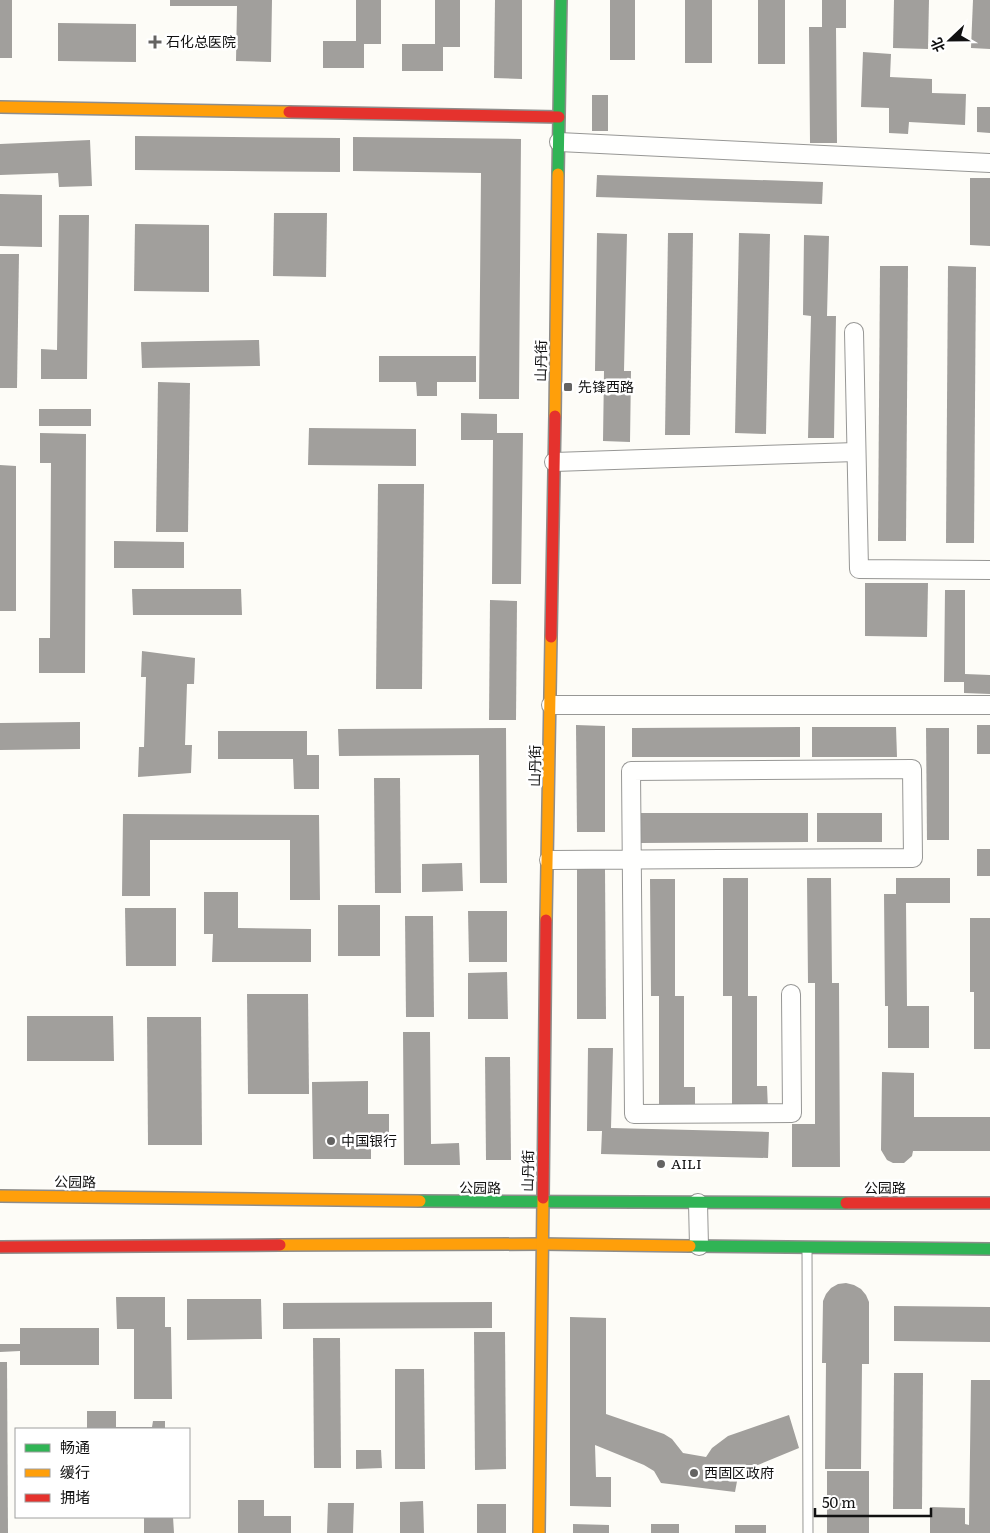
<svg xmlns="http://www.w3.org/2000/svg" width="990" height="1533" font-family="Literata,'Noto Sans SC',serif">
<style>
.building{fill:#a19f9c}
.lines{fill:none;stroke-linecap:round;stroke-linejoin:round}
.lane-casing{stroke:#979795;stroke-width:11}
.street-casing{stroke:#979795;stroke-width:20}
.fast-casing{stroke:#8e8d8b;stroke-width:14}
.slow-casing{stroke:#8e8d8b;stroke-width:14}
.jam-casing{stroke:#8e8d8b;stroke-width:14}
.lane{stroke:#fffffe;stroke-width:9}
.street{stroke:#fffffe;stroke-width:18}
.fast{stroke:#30b455;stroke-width:11}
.slow{stroke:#ff9f0a;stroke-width:11}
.jam{stroke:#e5322d;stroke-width:11}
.poi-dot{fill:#646362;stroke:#fff;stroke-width:2}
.labels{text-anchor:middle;stroke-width:5;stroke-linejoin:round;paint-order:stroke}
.poi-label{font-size:14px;fill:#111;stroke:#fff;text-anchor:start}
.street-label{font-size:14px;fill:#111;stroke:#fff}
</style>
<rect width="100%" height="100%" fill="#fdfcf7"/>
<g class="building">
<rect x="0" y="0" width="12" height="58"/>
<path d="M170,0h102l-1,62 -35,-1 1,-55h-67z"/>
<path d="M356,0h25v44h-17v24h-41v-27h33z"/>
<path d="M435,0h25v47h-17v24h-41v-27h33z"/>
<path d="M495,0h27v79l-28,-1z"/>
<rect x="610" y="0" width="25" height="60"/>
<rect x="685" y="0" width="27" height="63"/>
<rect x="758" y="0" width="27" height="64"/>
<path d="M822,0h24v28h-10l1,115h-27l-1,-116h13z"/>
<path d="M894,0h35l-1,49 -35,-1z"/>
<path d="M973,0h17v49l-19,-1z"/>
<path d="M58,23l78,1v38l-78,-1z"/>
<path d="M863,52l28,2 -1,23 42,2v14l34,1 -1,31 -56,-3 -1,12 -19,-1v-25l-28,-1z"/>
<rect x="592" y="95" width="16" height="36"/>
<path d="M977,107h13v26l-13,-1z"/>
<path d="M135,136l205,2v34l-205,-2z"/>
<path d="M353,137l168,2 -2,260h-40l2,-226 -128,-2z"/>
<path d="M90,140l2,46 -33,1 -1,-14 -58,2v-31z"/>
<path d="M597,175l226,7 -1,22 -226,-7z"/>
<path d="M970,178h20v68l-20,-1z"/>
<path d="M0,194l42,1v52l-42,-1z"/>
<path d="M274,213h53l-1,64 -53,-1z"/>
<path d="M59,215h30l-2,164h-46v-30l16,1z"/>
<path d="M135,224l74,1v67l-75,-1z"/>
<path d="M597,233l30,1 -3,137h7l-1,71 -27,-1 1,-70h-9z"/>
<path d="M668,233h25l-3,202h-25z"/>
<path d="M739,233l31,1 -4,200 -31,-1z"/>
<path d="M804,235l25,1 -2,80h9l-2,122h-26l3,-122 -8,-1z"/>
<path d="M0,254h19l-2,134h-17z"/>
<path d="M880,266h28l-2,275h-28z"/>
<path d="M948,266l28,1 -2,276h-28z"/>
<path d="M259,340l1,26 -118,2 -1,-26z"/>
<path d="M379,356h97v26h-39v14h-20l-1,-14h-37z"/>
<path d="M158,382l32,1 -2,149h-32z"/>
<rect x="39" y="409" width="52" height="17"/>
<path d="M461,413l36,1v19h26l-2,151h-29l1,-144h-32z"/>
<path d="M309,428l107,1v37l-108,-1z"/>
<path d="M40,433l46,1 -1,239h-46v-35h11l1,-175h-11z"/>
<path d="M0,465l16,1v145h-16z"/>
<path d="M378,484h46l-2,205h-46z"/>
<path d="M114,541l70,1v26h-70z"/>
<path d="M865,583h63l-1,54 -62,-1z"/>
<path d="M132,589h109l1,26h-109z"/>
<path d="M945,590h20v84l25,1v19l-26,-1v-11h-20z"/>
<path d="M490,600l27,1 -1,119h-27z"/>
<path d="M142,651l53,7 -1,26h-7l-2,61h7l-1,28 -53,4 1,-30h5l2,-70h-5z"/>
<path d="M80,722v27l-80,1v-27z"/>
<path d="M576,725l29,1v106h-28z"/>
<rect x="977" y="725" width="13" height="29"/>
<path d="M800,727v30h-168v-29z"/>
<path d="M812,727h84l1,30h-85z"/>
<path d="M506,728l1,155h-27l-1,-128 -140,1 -1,-27z"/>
<path d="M926,728h23v112h-22z"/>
<path d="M218,731h89v24h12v34h-25l-1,-30h-75z"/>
<path d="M374,778h26l1,115h-26z"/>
<path d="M641,813h167v29l-167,1z"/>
<rect x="817" y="813" width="65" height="29"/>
<path d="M123,814l196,1 1,85h-30v-60h-140v56h-28z"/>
<rect x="977" y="849" width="13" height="27"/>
<path d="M462,863l1,28 -41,1v-28z"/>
<path d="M577,869h28l1,150h-29z"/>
<path d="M723,878h25v118h9v90h10l1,23h-36v-113h-9z"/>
<path d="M807,878h24l1,105h7l1,184h-48v-43h23v-141h-7z"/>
<path d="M896,878h54v25h-44l1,103h22v42h-41v-42h-3l-1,-112h12z"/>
<path d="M650,879h25v117h9v91h11v22h-36v-113h-8z"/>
<path d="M204,892h34v36l73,1v33h-99l1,-28h-9z"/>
<rect x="338" y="905" width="42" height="51"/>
<path d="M125,908h51v58h-50z"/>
<path d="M468,911h39v51h-38z"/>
<path d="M405,916h28l1,101h-28z"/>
<path d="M970,918h20v131h-16v-57h-4z"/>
<path d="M507,972l1,47h-40v-46z"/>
<path d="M247,994h61l1,100h-61z"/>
<path d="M27,1016h86l1,45h-87z"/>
<path d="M147,1017h54l1,128h-54z"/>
<path d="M403,1032h27l1,112 28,-1 1,22h-56z"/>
<path d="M588,1048h25l-2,80 158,4 -1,26 -167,-4 1,-23h-15z"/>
<path d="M485,1057h25l1,103h-25z"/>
<path d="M882,1072l32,1v44h76v34h-77l-1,5 -8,7h-11l-6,-3 -6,-10z"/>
<path d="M368,1081v33h21v25h-18v20h-58l-1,-77z"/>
<path d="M846,1283l8,2 7,4 5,6 3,7v62h-7l-1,105h-36l1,-106h-4l1,-62 3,-7 5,-6 7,-4z"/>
<path d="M116,1297h49v30h6l1,72h-38v-70h-17z"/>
<path d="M187,1299h74l1,40 -75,1z"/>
<path d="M492,1302v26l-209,1v-26z"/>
<path d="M894,1306l96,1v35l-96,-1z"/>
<path d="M570,1317l36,1v96l58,20 8,5 11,14 23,4 6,-9 16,-12 61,-21 10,33 -53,22 -8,6 -3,16 -74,-9 -7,-12 -10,-6 -49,-20 1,32h15v30l-41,-1z"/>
<path d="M20,1328h79v37h-79v-14l-20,1v-8h20z"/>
<path d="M474,1332h31l1,137 -31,1z"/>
<path d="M313,1338h27l1,130h-27z"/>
<path d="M0,1362h7l1,171h-8z"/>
<path d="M395,1369h29l1,100h-30z"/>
<path d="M894,1373h29l-1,136h-29z"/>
<path d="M971,1380h19v153h-60v-26l35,1v16l4,1z"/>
<path d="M87,1411h29v16h36l1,-6h12v8h-78z"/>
<path d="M356,1450h25l1,18 -26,1z"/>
<rect x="827" y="1471" width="42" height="62"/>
<path d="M238,1500h26v16h27v17h-53z"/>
<path d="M423,1501l1,32h-24v-31z"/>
<path d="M328,1503h26l-1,30h-26z"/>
<rect x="477" y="1504" width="29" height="29"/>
<path d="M144,1517h29l1,16h-30z"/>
<path d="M573,1524l36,1v8h-36z"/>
<rect x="651" y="1524" width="28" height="9"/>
<rect x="735" y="1525" width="31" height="8"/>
</g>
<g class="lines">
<g class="lane-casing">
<path id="lane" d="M807,1247l1,286"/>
</g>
<g class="street-casing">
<g id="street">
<path d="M559,142l431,21"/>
<path d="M854,332l5,237 131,1"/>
<path d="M554,462l302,-10"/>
<path d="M551,705h439"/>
<path d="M549,860l364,-2 -1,-89 -281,2 3,343 158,-1 -1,-119"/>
<path d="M698,1203l1,43"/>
</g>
</g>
<g class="fast-casing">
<g id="fast">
<path d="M558,174l3,-174"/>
<path d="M420,1201l426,2"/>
<path d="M690,1246l300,3"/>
</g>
</g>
<g class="slow-casing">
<g id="slow">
<path d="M0,107l289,5"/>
<path d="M555,416l3,-242"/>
<path d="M546,920l5,-283"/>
<path d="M0,1196l420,5"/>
<path d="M280,1245l261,-1 149,2"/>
<path d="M539,1533l4,-335"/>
</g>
</g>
<g class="jam-casing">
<g id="jam">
<path d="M289,112l270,5"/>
<path d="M551,637l4,-221"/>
<path d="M543,1198l3,-278"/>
<path d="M846,1203h144"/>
<path d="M0,1247l280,-2"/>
</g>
</g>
<use href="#lane" class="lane"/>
<use href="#street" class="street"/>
<use href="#fast" class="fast"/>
<use href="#slow" class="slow"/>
<use href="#jam" class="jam"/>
</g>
<g class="poi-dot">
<path d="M152.5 34.5h5v5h5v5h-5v5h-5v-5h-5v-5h5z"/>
<rect x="563" y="382" width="10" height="10" rx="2.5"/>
<circle cx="331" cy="1141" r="5"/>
<circle cx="661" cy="1164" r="5"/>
<circle cx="694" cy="1473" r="5"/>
</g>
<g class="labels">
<g class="poi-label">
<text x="166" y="47">石化总医院</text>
<text x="578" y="392">先锋西路</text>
<text x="341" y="1146">中国银行</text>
<text x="671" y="1169">AILI</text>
<text x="704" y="1478">西固区政府</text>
</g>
<g class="street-label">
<text transform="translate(541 361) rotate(-89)" y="5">山丹街</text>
<text transform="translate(535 766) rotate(-89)" y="5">山丹街</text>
<text transform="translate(528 1171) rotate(-89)" y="5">山丹街</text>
<text transform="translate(75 1182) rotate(1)" y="5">公园路</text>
<text transform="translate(480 1188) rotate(1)" y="5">公园路</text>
<text x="885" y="1193">公园路</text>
</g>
</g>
<rect x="15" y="1428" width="175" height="90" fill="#ffffff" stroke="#a0a0a0"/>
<rect x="25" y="1444" width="25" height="8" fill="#30b455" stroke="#a0a0a0"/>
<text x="60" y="1453" font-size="15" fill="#111111">畅通</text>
<rect x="25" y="1469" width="25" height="8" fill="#ff9f0a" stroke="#a0a0a0"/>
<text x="60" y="1478" font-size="15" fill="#111111">缓行</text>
<rect x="25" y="1494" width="25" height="8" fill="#e5322d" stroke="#a0a0a0"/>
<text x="60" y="1503" font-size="15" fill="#111111">拥堵</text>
<g transform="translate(950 40) rotate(248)" stroke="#ffffff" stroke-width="4" paint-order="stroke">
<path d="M0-4L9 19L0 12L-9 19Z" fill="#111111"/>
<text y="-8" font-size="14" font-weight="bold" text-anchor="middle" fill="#111111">北</text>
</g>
<path d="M815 1508v8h116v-8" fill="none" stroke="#111111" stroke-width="2.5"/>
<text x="822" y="1508" font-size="15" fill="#111111" stroke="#ffffff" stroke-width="4" paint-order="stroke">50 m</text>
</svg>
